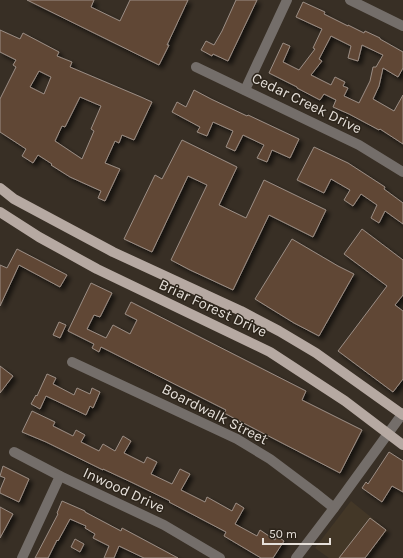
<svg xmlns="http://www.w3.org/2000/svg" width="403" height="558" font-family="Karla,sans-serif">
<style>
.built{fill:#433727}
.building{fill:#614634;stroke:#9b8e85;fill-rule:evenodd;filter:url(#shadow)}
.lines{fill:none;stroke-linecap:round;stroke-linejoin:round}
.minor{stroke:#746e6a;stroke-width:10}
.major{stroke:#b6a9a2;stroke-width:10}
.labels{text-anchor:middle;stroke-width:3;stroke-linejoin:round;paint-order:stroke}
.street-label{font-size:15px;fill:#e6e0da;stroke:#2d251b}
</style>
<defs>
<filter id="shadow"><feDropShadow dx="3.5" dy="3.5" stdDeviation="2" flood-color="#0009"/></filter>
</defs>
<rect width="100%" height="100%" fill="#382f25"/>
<path class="built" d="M351,501l37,30 -20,27h-39l-14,-10z"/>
<g class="building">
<path d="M27,0h67l-3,7 29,14 10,-21h58l-21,45h2l-10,20z"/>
<path d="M236,0h21l-29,61 -15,-7 -1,2 -11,-6 5,-9 8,4 8,-14z"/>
<path d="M303,2l22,10 -1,2 24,12v-1l16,8 1,-2 15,7v1l23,13v16l-5,9 -15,-9 -4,18 -6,13 21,12 9,-16v49l-23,-15 -1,1 -30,-16 -16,-7 3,-7 -12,-6 -4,6 -23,-12v-1l-28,-14 14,-30 7,3 -7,16 16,8 16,-21 -2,-1 9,-19 -26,-12zM331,36l20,10 -3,12 10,3 4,-16 21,10 -7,12h-3l-3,14 -11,22 -15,-7 4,-8 -5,-2 2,-4 -10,-5 -4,8 -20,-10 11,-14 -3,-2z"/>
<path d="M0,30l20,9 3,-6 36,19 -2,4 15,6 -2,5 71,30 11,5 -18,38 -12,-5 -3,8 -4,-2 -10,22 15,6 -15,32 -7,-3 3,-7 -31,-14 -19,-12 1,-1 -14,-9 -5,8 -11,-7 4,-7 -26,-17v-33l16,-32 -3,-2 3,-5 -16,-8zM39,71l12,6 -7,17 -14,-7zM80,97l21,9 -10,23 3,2 -12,28 -27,-18 7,-15 3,1z"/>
<path d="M194,90l17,9 36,17 1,-1 51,24 -9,19 -18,-8 -5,12 -10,-4 7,-13 -21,-10 -8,16 -9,-4 7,-16 -20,-9 -6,14 -10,-4 3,-5 -28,-15 5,-10 9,5z"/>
<path d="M182,140l55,27 -18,38 27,13 18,-38 62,30 -13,27 -44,-22 -36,75 -43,-20 -19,-10 36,-75 -19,-9 -36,76 -28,-13 31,-64 7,4z"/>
<path d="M314,147l34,16 37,24 -1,2 19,14v21l-18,-13 -6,12 -8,-5 6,-13 -16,-11 -8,12 -9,-6 6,-10 -19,-11 -7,14 -27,-13z"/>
<path d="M362,229l41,31v35l-8,10 8,6v68l-10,13 -55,-41 49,-65 -43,-32z"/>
<path d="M292,239l46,27 16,8 -35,62 -25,-13 -39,-24z"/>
<path d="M17,249l50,26 -7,12 -41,-22 -19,41v-41l7,3z"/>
<path d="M91,283l21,10 -12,24 -6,-2 -7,14 19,9 7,-13 17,9 7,-14 -12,-6 6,-12 175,89 -4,9 60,30 -22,43 -116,-60 2,-3 -125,-63 -2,5 -7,-4 2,-4 -26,-13z"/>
<path d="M59,322l7,3 -6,13 -7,-3z"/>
<path d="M0,366l13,10 -13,17z"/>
<path d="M47,374l9,4 -3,6 21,11 3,-7 13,6 2,-6 8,4 -7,16 -3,-2 -4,9 -40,-19 -6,13 -9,-5 5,-9 1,1z"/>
<path d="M32,411l23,11 -2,4 20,10 3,-6 9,5 -4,7 18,9 4,-7 12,7 8,-15 8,5 -7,12 20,10 3,-6 10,5 -6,12 21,10 8,-15 10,5 -9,16 24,12 2,-5 25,14 4,-8 8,5 -9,16 22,12 3,-6 15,10 2,-4 7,5 -11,17h-12l-37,-22 2,-4 -57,-30 1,-1 -37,-18 -30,-14v1l-57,-28 -24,-10z"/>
<path d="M389,452l14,9v31l-11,-6 -10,16 -20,-14 4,-6 2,2z"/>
<path d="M3,466l26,13 -10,23 -19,-9v-3l5,-12 -5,-2z"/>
<path d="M62,501l23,10v1l36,19 1,-3 56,30h-34l-25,-12 -5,12h-10l5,-12 -16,-8 2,-4 -10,-6 1,-2 -16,-7 -12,22 -1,-1 -9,18h-13l23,-44 -1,-1z"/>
<path d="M0,507l13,7 -13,24z"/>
<path d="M370,518l16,12 -21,28h-26z"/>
<path d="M75,539l9,5 -4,8 -9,-5z"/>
</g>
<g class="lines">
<g class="minor">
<path d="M350,0l53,26"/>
<path d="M196,67l163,78 44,27"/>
<path d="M245,90l42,-90"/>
<path d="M72,362l165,77 33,20 44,33 20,16"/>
<path d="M14,452l46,24 104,49 56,33"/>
<path d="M22,558l38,-82"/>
<path d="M296,558l38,-50 69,-95"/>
</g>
<g class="major">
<path d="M0,188l14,11 99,53 128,59 38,20 37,22 87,62"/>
<path d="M0,212l39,25 58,32 173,83 75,49 58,44"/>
</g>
</g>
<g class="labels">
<g class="street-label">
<text transform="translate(307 103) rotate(26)" y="5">Cedar Creek Drive</text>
<text transform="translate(213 308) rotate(25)" y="5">Briar Forest Drive</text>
<text transform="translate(215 414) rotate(27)" y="5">Boardwalk Street</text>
<text transform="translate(124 490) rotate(25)" y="5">Inwood Drive</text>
</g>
</g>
<path d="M263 538v6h67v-6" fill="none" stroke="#e6e0da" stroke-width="2"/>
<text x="269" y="538" font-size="12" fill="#e6e0da" stroke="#2d251b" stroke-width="3" paint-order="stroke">50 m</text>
</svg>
